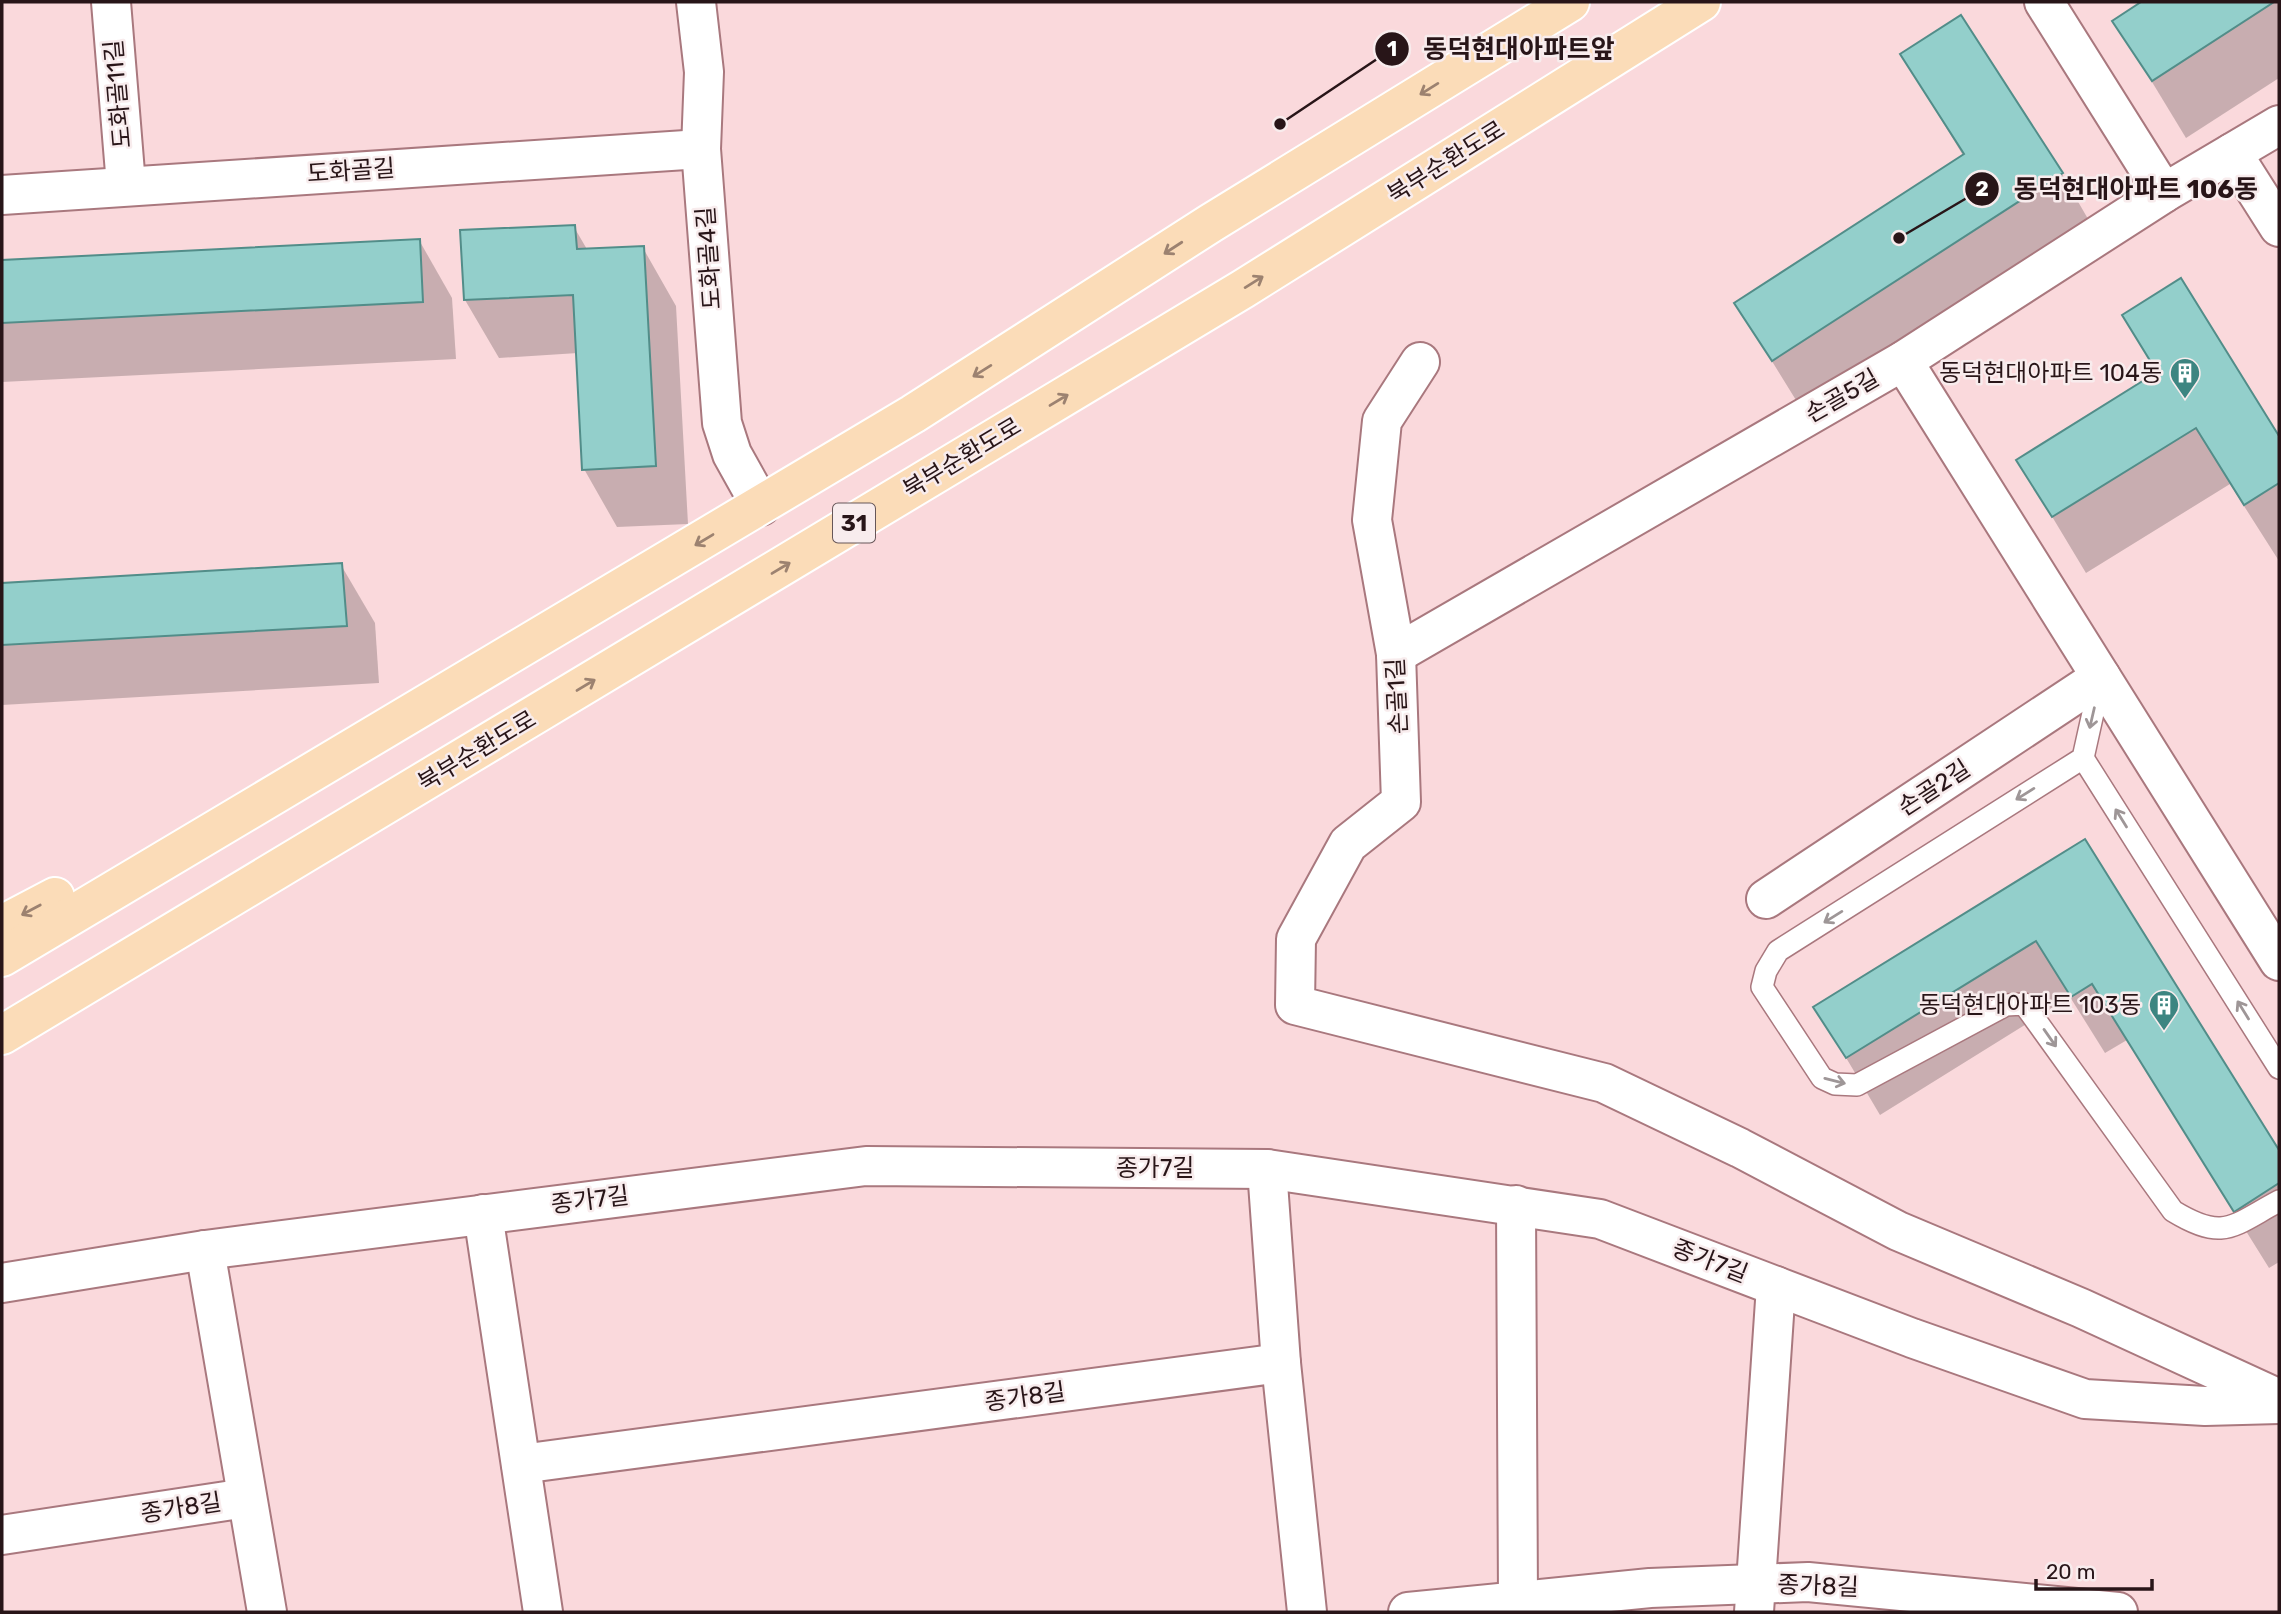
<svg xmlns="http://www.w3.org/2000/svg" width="2281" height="1614" font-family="Rubik,'Noto Sans KR',sans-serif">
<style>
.shadow{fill:#0003}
.building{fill:#93cfcb;stroke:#528d89;stroke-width:2}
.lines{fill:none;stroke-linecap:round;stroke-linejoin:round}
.lane-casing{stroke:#a9787e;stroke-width:24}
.street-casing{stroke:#a9787e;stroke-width:42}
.primary-casing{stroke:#fff;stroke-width:42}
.lane{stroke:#fff;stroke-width:21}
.street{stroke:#fff;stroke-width:38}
.primary{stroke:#fbdcb8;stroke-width:38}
.oneway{stroke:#9c8270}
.oneway2{stroke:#9e9697}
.labels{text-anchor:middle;stroke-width:5;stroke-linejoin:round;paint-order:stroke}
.shield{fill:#f8eced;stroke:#665658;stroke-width:2}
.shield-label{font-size:23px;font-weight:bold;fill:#281518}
.street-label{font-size:24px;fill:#281518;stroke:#f8eced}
.poi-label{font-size:24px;fill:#281518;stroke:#f8eced;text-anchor:end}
.leader{fill:none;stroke:#281518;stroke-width:2.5}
.callout-dot{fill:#281518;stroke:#f8eced;stroke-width:2.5}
.mark-label{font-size:21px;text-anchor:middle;font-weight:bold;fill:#fff}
.callout-label{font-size:26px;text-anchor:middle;font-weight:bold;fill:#281518;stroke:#f8eced;stroke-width:5;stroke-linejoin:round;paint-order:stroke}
</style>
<rect width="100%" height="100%" fill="#fad9dc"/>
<g class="shadow">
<path d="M2144,2h135v76l-93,60 -71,-117z"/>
<path d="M1902,55l160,119 33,57 -288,187 -71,-115 228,-146z"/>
<path d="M574,227l14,24 55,-3 33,58 12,218 -71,3 -33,-58 -6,-116 -79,5 -34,-58z"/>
<path d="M419,240l33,58 4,61 -454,23v-121z"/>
<path d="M2180,281l99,158v122l-49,-77 -144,89 -68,-113 140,-86 -34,-58z"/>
<path d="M341,565l34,58 4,60 -377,22v-121z"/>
<path d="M2085,841l194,313v108l-10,6 -142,-228 -22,13 -35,-56 -190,118 -64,-108z"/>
</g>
<g class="building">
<path d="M2141,2h133l-122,79 -40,-60z"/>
<path d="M1961,15l102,158 -291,188 -38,-58 230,-149 -64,-100z"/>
<path d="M575,225l2,24 67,-3 12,220 -74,4 -9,-175 -109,5 -4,-70z"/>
<path d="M420,239l3,63 -421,21v-63z"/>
<path d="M2181,278l98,158v47l-35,22 -48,-77 -144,89 -36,-57 141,-88 -35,-57z"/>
<path d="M342,563l5,63 -345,19v-62z"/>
<path d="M2085,839l194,311v33l-45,29 -142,-228 -21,13 -35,-56 -190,117 -33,-51z"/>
</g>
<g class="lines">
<g class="lane-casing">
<g id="lane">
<path d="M2101,677l-18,81 -305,193 -12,20 -4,16 60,91 13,6 22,1 149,-80 18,-1 149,207c51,31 59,15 106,-10"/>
<path d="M2083,758l196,310"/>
</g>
</g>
<g class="street-casing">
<g id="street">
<path d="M111,2l15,183"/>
<path d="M696,2l8,70 -3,77 21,274 10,31 29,52"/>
<path d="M2044,2l120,191"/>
<path d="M2232,153l47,74"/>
<path d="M2,195l699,-46"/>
<path d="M1903,361l376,600"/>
<path d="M1420,362l-38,59 -10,99 24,134 5,148 -53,42 -52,95 -1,66 309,78 136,65 158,83 183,77 198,91"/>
<path d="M1396,654l507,-293 261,-168 115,-68"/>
<path d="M1766,899l335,-222"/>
<path d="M1267,1169l14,194 26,249"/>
<path d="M1516,1205l2,396"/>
<path d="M483,1214l60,398"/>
<path d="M205,1250l62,362"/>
<path d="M2,1283l203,-33 661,-84 401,3 333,50 312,119 173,61 120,7 74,-2"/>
<path d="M521,1464l760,-101"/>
<path d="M2,1535l244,-37"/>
<path d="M1408,1612l242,-24 158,-6 310,30"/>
<path d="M1754,1612l22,-326"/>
</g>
</g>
<g class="primary-casing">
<g id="primary">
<path d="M2,925l53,-28"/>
<path d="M2,957l911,-543 298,-191 359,-221"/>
<path d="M2,1035l1241,-746 458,-287"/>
</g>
</g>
<use href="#lane" class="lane"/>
<use href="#street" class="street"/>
<use href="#primary" class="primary"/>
</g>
<defs><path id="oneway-shaft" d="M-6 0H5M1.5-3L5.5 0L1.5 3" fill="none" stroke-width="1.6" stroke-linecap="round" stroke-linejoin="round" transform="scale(1.75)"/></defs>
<g class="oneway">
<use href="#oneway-shaft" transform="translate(1429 89) rotate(148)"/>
<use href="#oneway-shaft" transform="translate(1173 248) rotate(147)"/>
<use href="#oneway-shaft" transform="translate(1254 282) rotate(-32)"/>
<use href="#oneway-shaft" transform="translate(982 371) rotate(148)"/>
<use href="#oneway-shaft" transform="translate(1059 400) rotate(-31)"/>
<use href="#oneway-shaft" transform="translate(704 540) rotate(149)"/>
<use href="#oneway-shaft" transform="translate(781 568) rotate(-31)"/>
<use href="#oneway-shaft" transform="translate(586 685) rotate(-31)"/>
<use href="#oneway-shaft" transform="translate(31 910) rotate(152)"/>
</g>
<g class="oneway2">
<use href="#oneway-shaft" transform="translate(2092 718) rotate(103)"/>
<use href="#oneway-shaft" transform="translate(2025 794) rotate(148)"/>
<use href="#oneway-shaft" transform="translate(2121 818) rotate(-122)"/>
<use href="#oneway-shaft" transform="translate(1833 917) rotate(148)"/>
<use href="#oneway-shaft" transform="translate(2243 1010) rotate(-122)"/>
<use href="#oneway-shaft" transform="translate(2050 1038) rotate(55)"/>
<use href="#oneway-shaft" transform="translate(1835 1081) rotate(14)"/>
</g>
<defs>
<g id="building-pin" transform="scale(1.575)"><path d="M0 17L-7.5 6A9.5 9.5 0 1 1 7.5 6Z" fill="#3d8581" stroke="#f8eced"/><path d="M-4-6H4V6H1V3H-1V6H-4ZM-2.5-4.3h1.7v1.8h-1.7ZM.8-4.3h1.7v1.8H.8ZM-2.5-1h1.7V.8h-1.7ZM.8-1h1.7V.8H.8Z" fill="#fff"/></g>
</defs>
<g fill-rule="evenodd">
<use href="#building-pin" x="2185" y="373"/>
<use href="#building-pin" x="2164" y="1005"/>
</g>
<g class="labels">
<rect class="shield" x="833" y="503.5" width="42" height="39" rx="5"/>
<g class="shield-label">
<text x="854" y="531">31</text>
</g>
<g class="street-label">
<text transform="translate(118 94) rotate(-95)" y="8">도화골11길</text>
<text transform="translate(1446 162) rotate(-32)" y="8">북부순환도로</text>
<text transform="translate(351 171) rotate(-4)" y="8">도화골길</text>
<text transform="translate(709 258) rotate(-94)" y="8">도화골4길</text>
<text transform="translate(1842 396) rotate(-30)" y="8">손골5길</text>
<text transform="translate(962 458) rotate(-31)" y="8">북부순환도로</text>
<text transform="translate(1397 696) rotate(-93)" y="8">손골1길</text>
<text transform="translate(477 751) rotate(-31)" y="8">북부순환도로</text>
<text transform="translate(1934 788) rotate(-33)" y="8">손골2길</text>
<text x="1155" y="1176">종가7길</text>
<text transform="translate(590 1200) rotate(-7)" y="8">종가7길</text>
<text transform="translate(1710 1261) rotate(21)" y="8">종가7길</text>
<text transform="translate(1025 1397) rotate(-8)" y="8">종가8길</text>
<text transform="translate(181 1508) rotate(-9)" y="8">종가8길</text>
<text transform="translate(1818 1586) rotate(2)" y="8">종가8길</text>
</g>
<g class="poi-label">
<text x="2162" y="381">동덕현대아파트 104동</text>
<text x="2141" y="1013">동덕현대아파트 103동</text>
</g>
</g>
<path class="leader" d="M1280 124L1392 49M1899 238L1982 189"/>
<g class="callout-dot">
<circle cx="1280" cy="124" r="7"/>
<circle cx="1899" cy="238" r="7"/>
<circle cx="1392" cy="49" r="18"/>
<circle cx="1982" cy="189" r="18"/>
</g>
<g class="mark-label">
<text x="1392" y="56">1</text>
<text x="1982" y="196">2</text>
</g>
<g class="callout-label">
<text x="1519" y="58">동덕현대아파트앞</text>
<text x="2136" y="198">동덕현대아파트 106동</text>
</g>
<rect width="2281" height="1614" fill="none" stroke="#281518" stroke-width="7"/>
<path d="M2036 1579v10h116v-10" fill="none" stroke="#281518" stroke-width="3.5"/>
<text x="2046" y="1579" font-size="21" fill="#281518" stroke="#f8eced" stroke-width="5" paint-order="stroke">20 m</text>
</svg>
